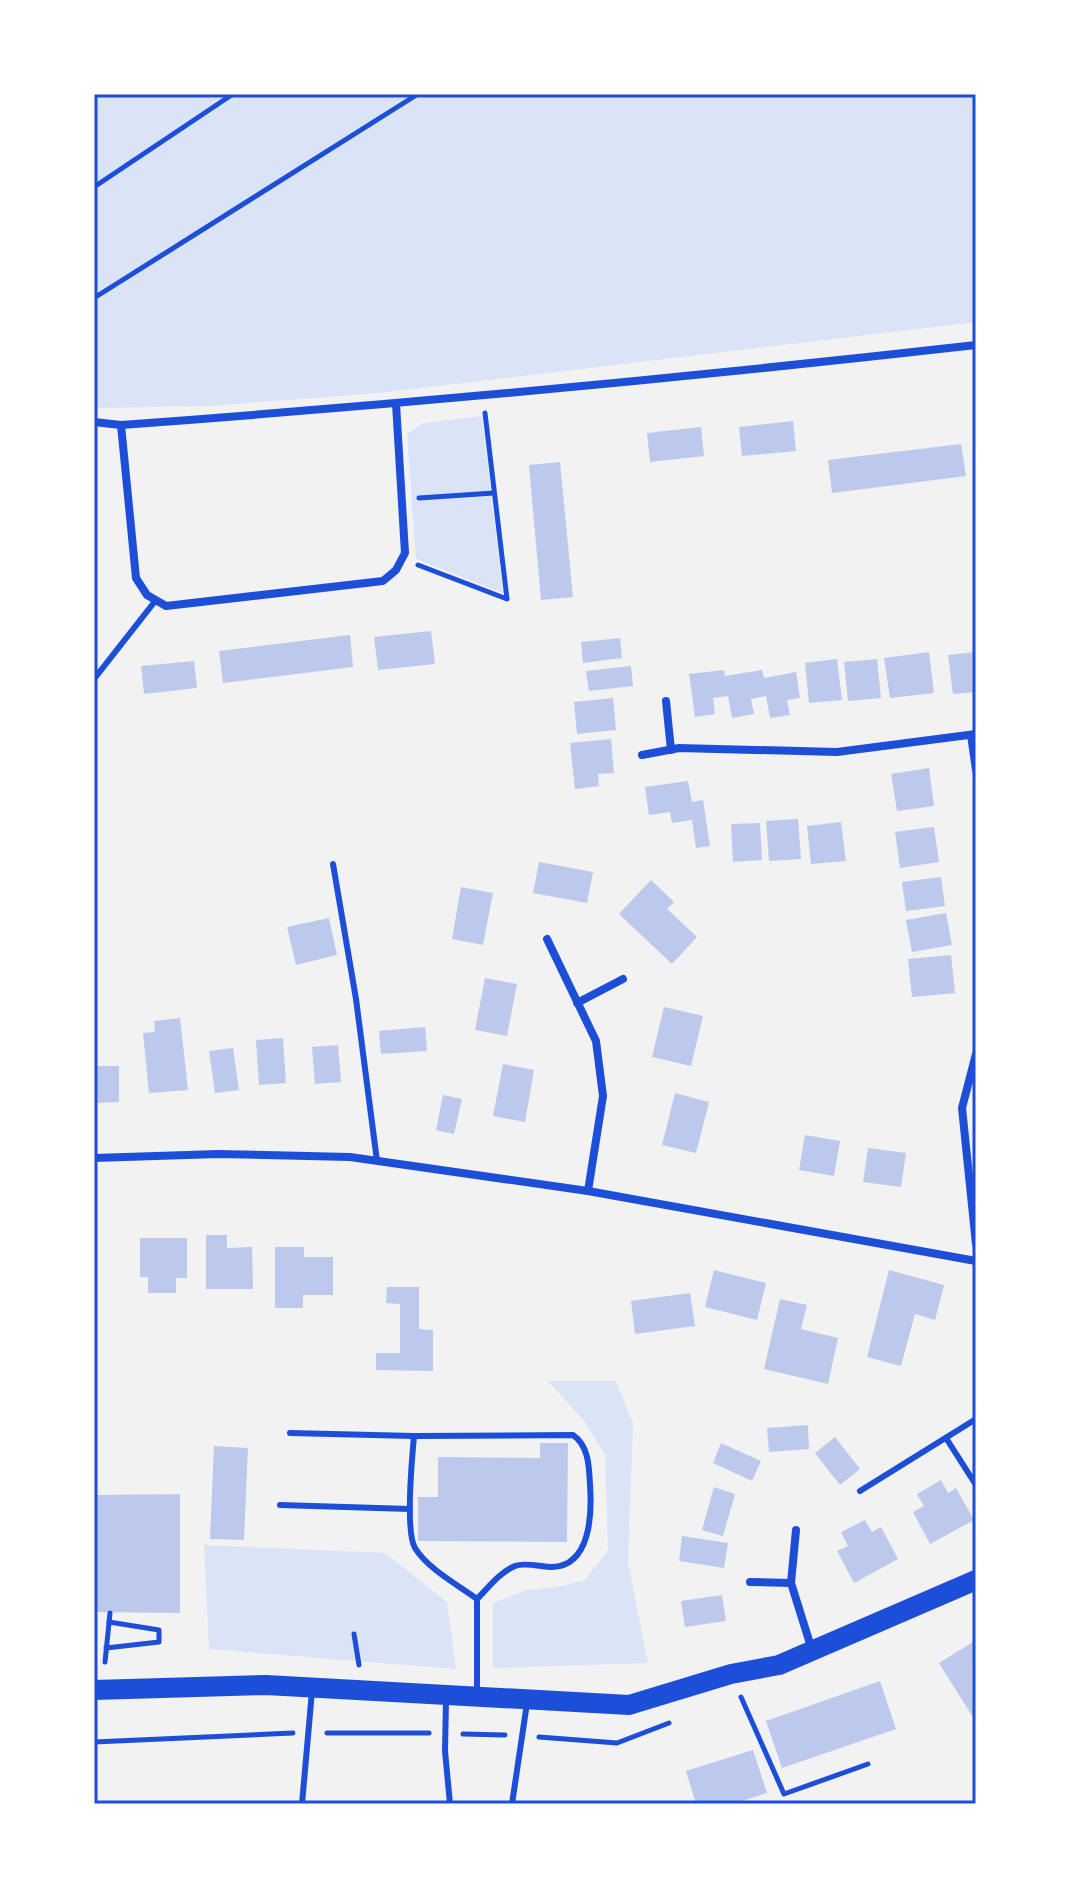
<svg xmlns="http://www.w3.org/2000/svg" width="1070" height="1898" font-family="'Fira Sans Condensed',sans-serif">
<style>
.green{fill:#dbe4f7}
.building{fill:#bdc9ec}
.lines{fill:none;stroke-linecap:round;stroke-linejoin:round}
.path{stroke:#1d4ed8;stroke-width:5}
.service{stroke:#1d4ed8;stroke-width:6}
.minor{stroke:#1d4ed8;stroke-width:8}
.primary{stroke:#1d4ed8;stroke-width:20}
.neatline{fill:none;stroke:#1d4ed8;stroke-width:3}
</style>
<rect width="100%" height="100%" fill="#f2f2f2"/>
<g class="green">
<path d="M94,94h882v228l-597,71 -169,13 -116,2z"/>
<path d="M482,416l21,177 -87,-34 -9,-125 16,-11z"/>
<path d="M548,1381h68l17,42 -5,139 20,101 -155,5v-65l34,-13 26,-2 32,-8 23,-30 -3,-95 -20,-33z"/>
<path d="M204,1545l181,8 62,49 9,67 -247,-20z"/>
</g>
<g class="building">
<path d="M793,421l3,30 -54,5 -3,-29z"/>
<path d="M701,427l3,29 -54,6 -3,-29z"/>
<path d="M961,444l5,32 -134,17 -4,-33z"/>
<path d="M560,462l13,135 -32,3 -12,-135z"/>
<path d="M431,631l4,33 -57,6 -4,-33z"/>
<path d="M350,635l3,32 -130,16 -4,-32z"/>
<path d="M620,638l2,20 -39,5 -2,-21z"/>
<path d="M929,652l5,41 -44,5 -6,-40z"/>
<path d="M976,652v40l-23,2 -5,-39z"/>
<path d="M837,659l5,41 -33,3 -4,-40z"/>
<path d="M877,659l4,39 -33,3 -4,-39z"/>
<path d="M194,661l3,27 -53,6 -3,-28z"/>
<path d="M631,666l2,20 -44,5 -3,-20z"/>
<path d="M724,670l1,6 37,-6 2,8 32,-6 4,26 -13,2 3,15 -20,3 -4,-22 -15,3 3,15 -22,4 -4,-22 -15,2 2,16 -20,3 -6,-43z"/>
<path d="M613,698l3,32 -39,4 -3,-32z"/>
<path d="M611,739l3,34 -16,1 1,12 -24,3 -5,-46z"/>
<path d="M929,768l5,38 -37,5 -6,-37z"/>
<path d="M688,781l4,21 11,-2 7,46 -14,2 -4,-28 -20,3 -2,-11 -21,3 -4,-28z"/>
<path d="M798,819l3,40 -32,2 -3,-40z"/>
<path d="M841,822l5,39 -35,3 -4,-38z"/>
<path d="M760,823l2,37 -29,2 -2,-38z"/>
<path d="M934,827l5,35 -39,6 -5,-36z"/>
<path d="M539,862l54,10 -6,31 -54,-10z"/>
<path d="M941,877l4,29 -39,5 -4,-29z"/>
<path d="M651,880l23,22 -7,7 30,28 -25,27 -53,-50z"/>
<path d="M461,887l32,6 -10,52 -31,-6z"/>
<path d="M946,913l6,32 -40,7 -6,-32z"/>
<path d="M329,918l8,37 -41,10 -9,-38z"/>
<path d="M951,955l4,38 -43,4 -4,-38z"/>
<path d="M485,978l32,6 -10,52 -32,-6z"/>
<path d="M664,1007l39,9 -12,50 -39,-9z"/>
<path d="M180,1018l8,72 -39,3 -6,-60 12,-1 -1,-11z"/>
<path d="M425,1027l2,24 -46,3 -2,-23z"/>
<path d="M283,1038l3,45 -27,2 -3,-45z"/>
<path d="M338,1045l3,37 -26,2 -3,-37z"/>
<path d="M233,1048l6,42 -24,3 -6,-42z"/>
<path d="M503,1064l31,6 -9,52 -32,-6z"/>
<path d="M94,1066h25v36l-25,1z"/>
<path d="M675,1093l34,9 -13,51 -34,-8z"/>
<path d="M443,1095l19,4 -8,35 -18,-4z"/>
<path d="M805,1135l35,6 -6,35 -35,-6z"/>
<path d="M868,1148l38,5 -5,34 -38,-5z"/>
<path d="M206,1235h21v13l25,-1 1,42h-47z"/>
<rect x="94" y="1237" width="3" height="44"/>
<path d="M140,1238h47v40h-11v15h-28v-16h-8z"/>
<path d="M275,1247h29v10h29v38h-30v13h-28z"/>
<path d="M714,1270l52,13 -9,37 -52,-13z"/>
<path d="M889,1270l55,15 -9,35 -20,-6 -14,52 -34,-9z"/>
<path d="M387,1287h32v42l14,1v41l-57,-1v-17h24v-49l-14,-1z"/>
<path d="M690,1293l5,33 -60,8 -4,-33z"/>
<path d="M780,1299l27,6 -6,24 37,9 -10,46 -64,-15z"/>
<path d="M808,1425l1,24 -40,3 -2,-24z"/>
<path d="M835,1437l25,32 -20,16 -25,-32z"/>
<path d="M540,1443h28l-1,99 -149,-1v-44h20v-40l102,1z"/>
<path d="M721,1443l40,18 -9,20 -39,-18z"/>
<path d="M214,1446l34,2 -4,92 -34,-1z"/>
<path d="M941,1480l7,13 8,-5 18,32 -44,24 -17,-32 11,-6 -7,-12z"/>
<path d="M714,1487l21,7 -12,42 -21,-6z"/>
<path d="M180,1494v119l-86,-1v-117z"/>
<path d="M865,1520l7,12 9,-5 17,32 -44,24 -17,-32 11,-5 -7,-14z"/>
<path d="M682,1536l46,7 -4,25 -45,-7z"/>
<path d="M722,1595l4,26 -41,6 -4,-26z"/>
<path d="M976,1640v82l-37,-59z"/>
<path d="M880,1681l16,48 -114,39 -16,-47z"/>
<path d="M753,1750l14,43 -34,11h-37l-10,-33z"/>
</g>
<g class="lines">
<g class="path">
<path d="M94,187l139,-93"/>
<path d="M94,298l324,-204"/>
<path d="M419,498l75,-5"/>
<path d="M418,565l89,34 -22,-186"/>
<path d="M354,1634l5,31"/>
<path d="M106,1648l53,-6v-12l-50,-8"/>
<path d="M105,1662l5,-49"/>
<path d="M741,1697l43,97 84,-30"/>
<path d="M327,1733h102"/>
<path d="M463,1734l42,1"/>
<path d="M539,1737l78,6 52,-20"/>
<path d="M94,1742l199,-9"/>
</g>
<g class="service">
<path d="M94,679l62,-79"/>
<path d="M333,864l23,135 21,162"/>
<path d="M290,1433l124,3"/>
<path d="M946,1438l30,47"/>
<path d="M860,1491l116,-72"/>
<path d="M280,1505l130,4"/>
<path d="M477,1693v-94c11,-11 23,-27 38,-33 10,-4 26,1 37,1 39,-1 40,-54 38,-82 -1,-18 -1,-39 -17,-50l-159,1c-2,22 -9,95 1,112 13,21 43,37 62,51"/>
<path d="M446,1700l-1,51 5,53"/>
<path d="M302,1804l10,-113"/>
<path d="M512,1804l15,-101"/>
</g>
<g class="minor">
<path d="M94,422l27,3c286,-21 571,-48 855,-80"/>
<path d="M121,425l15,153 11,17 19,11 217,-25 13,-11 9,-17 -9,-149"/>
<path d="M666,701l5,49"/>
<path d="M971,735l5,35"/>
<path d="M642,755l37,-7 158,4 139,-18"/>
<path d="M547,939l49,102 7,55 -15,95"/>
<path d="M577,1003l46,-24"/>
<path d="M976,1054l-14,54 14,136"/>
<path d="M94,1158l124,-4 132,3 238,34 388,70"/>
<path d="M796,1530l-5,53 21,67"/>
<path d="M750,1582l41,1"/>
</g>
<path class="primary" d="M94,1690l172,-5 363,20 102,-31 48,-9 197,-85"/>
</g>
<rect width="1070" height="1898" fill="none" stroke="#ffffff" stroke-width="192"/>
<rect x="96" y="96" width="878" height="1706" class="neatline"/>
</svg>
